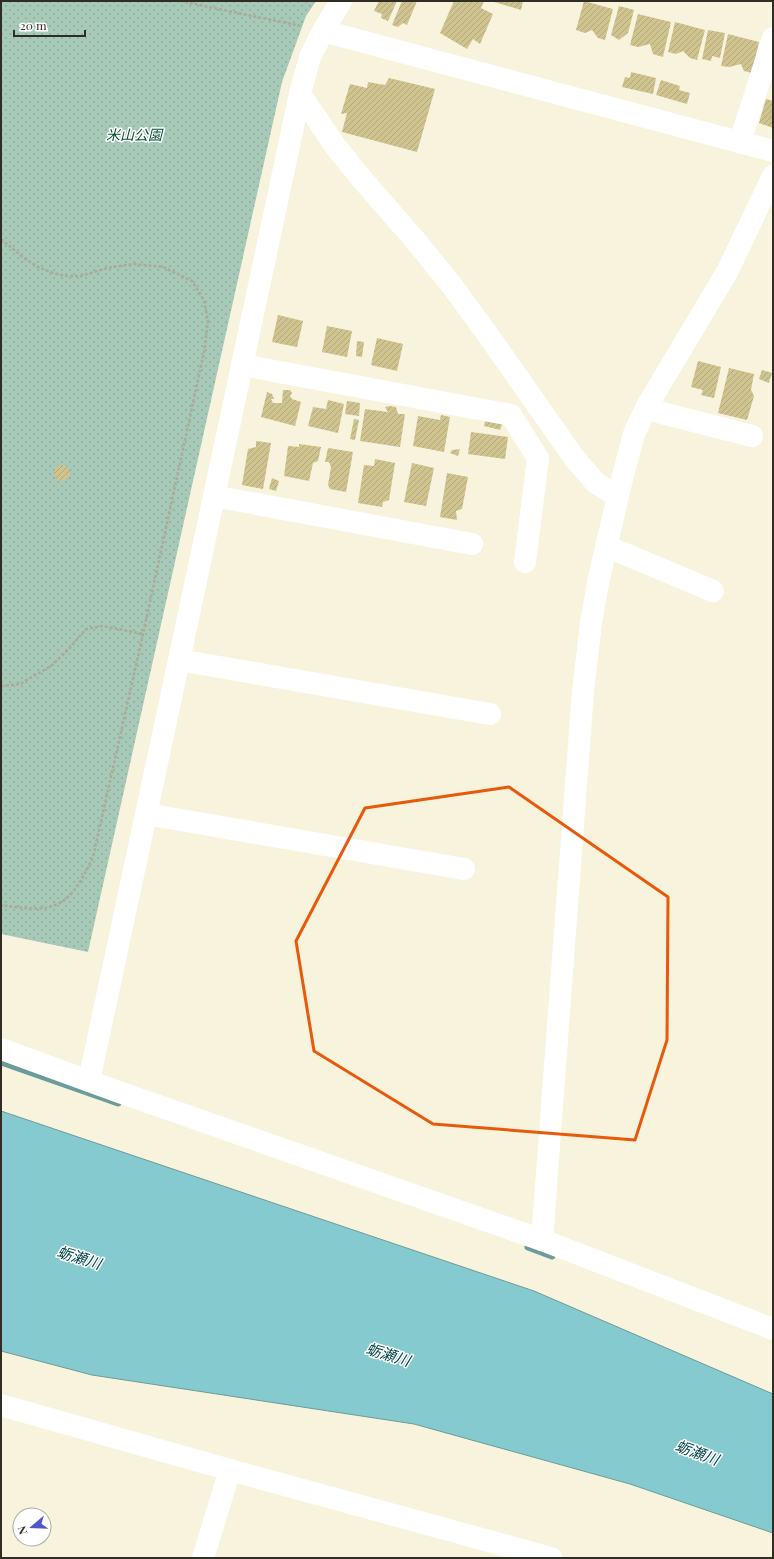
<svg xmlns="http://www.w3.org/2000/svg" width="774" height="1559" font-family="'Playfair Display','Noto Sans JP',serif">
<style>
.park{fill:url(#park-dots)}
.water{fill:#85cace;stroke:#6b9b9b}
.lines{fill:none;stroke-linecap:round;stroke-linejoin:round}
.stream{stroke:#6b9b9b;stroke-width:7}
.building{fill:url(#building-hatch)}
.path{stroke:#ada997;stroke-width:2.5;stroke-dasharray:3 2;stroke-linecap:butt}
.minor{stroke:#fff;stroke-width:22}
.marked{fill:none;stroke:#e8590c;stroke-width:3;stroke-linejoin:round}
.labels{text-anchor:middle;stroke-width:3;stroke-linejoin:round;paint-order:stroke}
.park-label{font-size:14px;font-style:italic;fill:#034d32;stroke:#fff}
.water-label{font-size:15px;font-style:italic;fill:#024649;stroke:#fff}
</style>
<defs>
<pattern id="park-dots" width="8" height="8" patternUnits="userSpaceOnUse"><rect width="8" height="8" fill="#a7c9b7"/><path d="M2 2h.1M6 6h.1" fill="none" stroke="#90ad9d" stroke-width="1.8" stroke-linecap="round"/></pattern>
<pattern id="building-hatch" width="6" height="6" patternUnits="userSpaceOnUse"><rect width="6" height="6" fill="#cfc38f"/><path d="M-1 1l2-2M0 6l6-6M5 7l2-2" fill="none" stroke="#b2a87b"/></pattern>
</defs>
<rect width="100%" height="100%" fill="#f8f3dc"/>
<path class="park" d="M1,1h315l-10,15 -24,66 -194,870 -87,-18z"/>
<path class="water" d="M1,1111l533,180 239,103v139l-143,-49 -216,-60 -322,-49 -91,-24z"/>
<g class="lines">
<g class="stream">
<path d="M1,1062l117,41"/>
<path d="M528,1247l24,9"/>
</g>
</g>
<g class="building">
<path d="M379,1h18l-9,20 -7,-3 1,-4 -8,-3z"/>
<path d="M402,1h15l-10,24 -4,-2 -5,4 -6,-2z"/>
<path d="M454,1h30l-3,7 12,6 -13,30 -7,-5 -6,10 -27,-16z"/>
<path d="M491,1h32l-2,9z"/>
<path d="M584,1l29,8 -8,31 -7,-2 -6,-8 -7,3 -9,-3z"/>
<path d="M619,6l15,4 -6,23 -9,7 -8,-5z"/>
<path d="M638,14l33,8 -8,35 -10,-3 -3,-10 -12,3 -8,-2z"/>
<path d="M675,22l30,8 -8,30 -7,-2 -7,-7 -7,3 -8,-2z"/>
<path d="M708,30l17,3 -5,25 -8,-2 -1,5 -9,-2z"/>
<path d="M728,34l31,8 -7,31 -8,-2 -3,-7 -12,3 -8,-1z"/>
<path d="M631,72l25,6 -3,16 -31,-7 3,-10 5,1z"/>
<path d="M389,78l46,11 -18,63 -75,-20 5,-19 -6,1 9,-30 17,4 1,-6 17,3z"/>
<path d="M661,80l19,6 -1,4 11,3 -3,11 -31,-9z"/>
<path d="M766,99l7,2v27l-14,-5z"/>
<path d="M278,315l25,6 -6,26 -25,-5z"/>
<path d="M327,326l25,5 -5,26 -25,-5z"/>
<path d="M377,338l26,6 -6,27 -26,-6z"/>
<path d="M357,341l7,1 -2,15 -6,-1z"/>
<path d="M698,361l23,6 -7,31 -13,-3 2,-5 -12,-3z"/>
<path d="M729,368l25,6 -3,16 3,6 -7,24 -29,-7z"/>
<path d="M762,370l10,3 -3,10 -10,-4z"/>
<path d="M283,390h7l2,3 -2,3 2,3 9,3 -6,24 -34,-9 6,-25 5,2 2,5h-3l2,4h9z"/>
<path d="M328,400l16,4 -6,29 -30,-7 5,-19 13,2z"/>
<path d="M347,401l13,2 -1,13 -14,-2z"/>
<path d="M390,406l6,1 2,7h7l-5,33 -40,-6 5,-32 23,3 -3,-5z"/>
<path d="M441,415l9,2 -6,35 -31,-6 5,-30 22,4z"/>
<path d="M354,419l5,1 -4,20 -5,-1z"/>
<path d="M485,421l18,1 -3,8 -16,-4z"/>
<path d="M471,432l37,5 -3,22 -37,-5z"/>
<path d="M256,441l15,2 -8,46 -21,-4 6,-36 8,-2z"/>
<path d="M299,444l22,3 -3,14 -5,2 -4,18 -25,-5 4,-30 11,1z"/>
<path d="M328,448l25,4 -7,40 -16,-3 -2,-4 3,-18 -2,-5h-4z"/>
<path d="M460,449l-2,7 -8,-3 2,-3z"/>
<path d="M375,459l20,4 -6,37 -6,2 -1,5 -24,-4 6,-38 10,1z"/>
<path d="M412,463l22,5 -8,38 -22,-4z"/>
<circle cx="62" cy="473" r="8"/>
<path d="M447,473l21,4 -6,32 -6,2 1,9 -17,-3z"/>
<path d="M272,478l7,3 -3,10 -7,-2z"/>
</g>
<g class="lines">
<g class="path">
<path d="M180,1l121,25"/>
<path d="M1,239l23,19 14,9 15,6 13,3h15l26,-8 26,-4 30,3 29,14 12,19 4,21 -4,31 -61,282 -50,223c-24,51 -37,57 -92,48"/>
<path d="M1,686l19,-2 31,-18 16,-15 19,-22 17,-3 40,8"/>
</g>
<g class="minor">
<path d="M323,31l450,120"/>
<path d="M300,94l36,53 25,31 54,62 38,47 35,48 87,124 21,24 21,13"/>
<path d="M740,142l33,-104"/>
<path d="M242,365l269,50 27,43 -13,104"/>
<path d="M646,409l106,27"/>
<path d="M214,496l258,48"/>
<path d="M606,546l107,45"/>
<path d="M179,660l311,54"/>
<path d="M146,814l318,55"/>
<path d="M1,1049l118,43 423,148 231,89"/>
<path d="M89,1081l211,-987 10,-37 13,-26 18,-30"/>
<path d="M542,1240l41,-549 8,-68 8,-45 22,-95 13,-49 13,-28 80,-134 46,-96"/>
<path d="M1,1405l229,65 321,88"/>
<path d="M203,1558l27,-88"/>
</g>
</g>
<path class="marked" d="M509,787l159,110 -1,143 -32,100 -202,-16 -119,-73 -18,-110 69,-133z"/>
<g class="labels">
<g class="park-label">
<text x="134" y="140">米山公園</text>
</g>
<g class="water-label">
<text transform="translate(79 1258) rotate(17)" y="5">蛎瀬川</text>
<text transform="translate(388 1355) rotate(17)" y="5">蛎瀬川</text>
<text transform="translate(697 1453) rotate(20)" y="5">蛎瀬川</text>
</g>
</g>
<rect width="774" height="1559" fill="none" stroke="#2f2d24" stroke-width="4"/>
<g transform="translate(32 1527) rotate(251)"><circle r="19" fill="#ffffff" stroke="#acaba7"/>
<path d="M0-3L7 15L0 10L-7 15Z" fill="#5056cc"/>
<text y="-6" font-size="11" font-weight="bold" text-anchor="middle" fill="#2f2d24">N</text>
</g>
<path d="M14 30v6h71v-6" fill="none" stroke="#2f2d24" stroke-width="2"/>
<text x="20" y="30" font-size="12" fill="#2f2d24" stroke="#ffffff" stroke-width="3" paint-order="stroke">20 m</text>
</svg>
